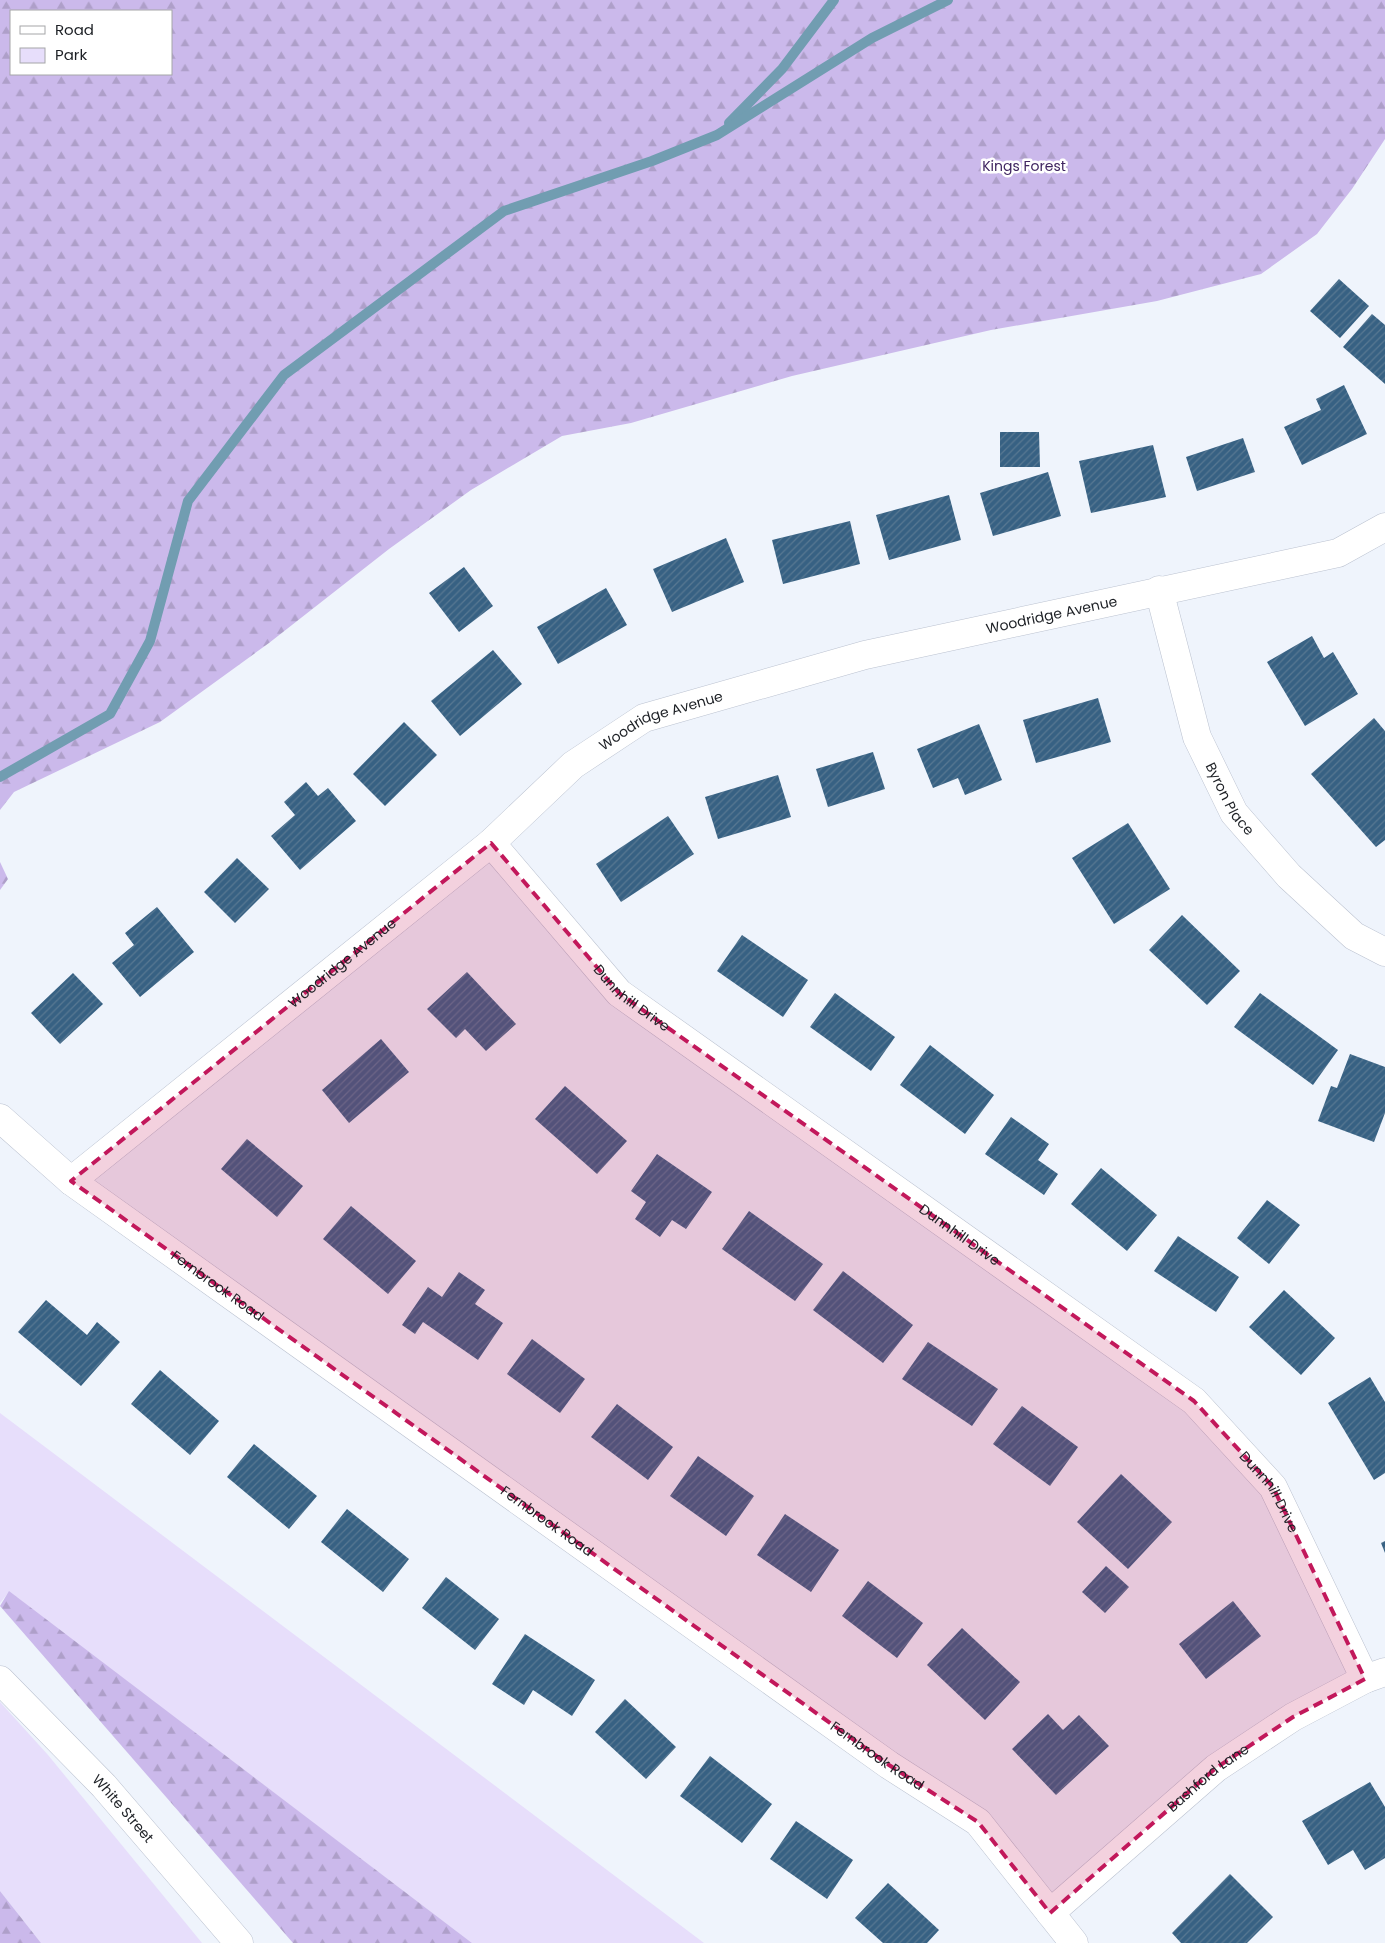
<svg xmlns="http://www.w3.org/2000/svg" width="1385" height="1943" font-family="Poppins,sans-serif">
<style>
.green{fill:#e7defb}
.forest{fill:url(#forest-firs);fill-rule:evenodd}
.lines{fill:none;stroke-linecap:round;stroke-linejoin:round}
.stream{stroke:#719db1;stroke-width:10}
.building{fill:url(#building-hatch)}
.street-casing{stroke:#bbc2d0;stroke-width:29}
.secondary-casing{stroke:#bbc2d0;stroke-width:29}
.street{stroke:#fff;stroke-width:28}
.secondary{stroke:#fff;stroke-width:28}
.marked{fill:#c2185b;fill-opacity:0.2;stroke:#c2185b;stroke-width:4;stroke-dasharray:10 6;stroke-linejoin:round}
.labels{text-anchor:middle;stroke-width:5;stroke-linejoin:round;paint-order:stroke}
.park-label{font-size:14px;fill:#3f2560;stroke:#fff}
.street-label{font-size:14px;fill:#1d2025;stroke:#fff}
</style>
<defs>
<pattern id="forest-firs" width="22" height="20" patternUnits="userSpaceOnUse" patternTransform="scale(1.25)"><rect width="22" height="20" fill="#cbb9eb"/><path d="M5 1l3.5 6h-7zM16 11l3.5 6h-7z" fill="#ae9fc9"/></pattern>
<pattern id="building-hatch" width="6" height="6" patternUnits="userSpaceOnUse" patternTransform="scale(1.25)"><rect width="6" height="6" fill="#376183"/><path d="M-1 1l2-2M0 6l6-6M5 7l2-2" fill="none" stroke="#587892"/></pattern>
</defs>
<rect width="100%" height="100%" fill="#eff4fc"/>
<g class="green">
<path d="M0,1413l704,530h-232l-463,-351 -9,11z"/>
<path d="M0,1702l48,53 154,188h-161l-41,-52z"/>
</g>
<g class="forest">
<path d="M0,0h1385v139l-33,50 -35,45 -56,40 -104,27 -166,29 -199,46 -161,47 -69,13 -91,54 -82,59 -120,94 -109,79 -146,70 -14,18zM11,11h160v63h-160z"/>
<path d="M0,862l8,17 -8,11z"/>
<path d="M9,1591l463,352h-179l-293,-337z"/>
<path d="M0,1891l41,52h-41z"/>
</g>
<g class="lines">
<g class="stream">
<path d="M729,123l53,-54 52,-69"/>
<path d="M0,777l110,-63 40,-73 38,-140 96,-126 220,-164 148,-50 65,-26 155,-97 76,-38"/>
</g>
</g>
<g class="building">
<path d="M1339,279l30,27 -29,32 -30,-27z"/>
<path d="M1372,314l13,11v59l-42,-37z"/>
<path d="M1344,385l23,49 -65,31 -18,-38 37,-17 -5,-11z"/>
<path d="M1000,432h39l1,35h-40z"/>
<path d="M1243,438l12,34 -58,19 -11,-34z"/>
<path d="M1153,445l13,52 -75,16 -12,-52z"/>
<path d="M1048,472l13,44 -68,20 -13,-43z"/>
<path d="M949,495l12,45 -72,20 -13,-45z"/>
<path d="M850,521l10,43 -77,20 -11,-44z"/>
<path d="M726,538l18,44 -72,30 -19,-43z"/>
<path d="M464,567l29,39 -34,26 -30,-39z"/>
<path d="M606,588l21,37 -69,39 -21,-37z"/>
<path d="M1312,636l12,22 9,-6 25,42 -53,32 -38,-64z"/>
<path d="M493,650l29,34 -62,52 -29,-35z"/>
<path d="M1098,698l13,44 -75,21 -13,-43z"/>
<path d="M1374,718l11,13v109l-9,7 -65,-73z"/>
<path d="M404,722l33,33 -52,51 -32,-32z"/>
<path d="M979,724l23,56 -37,15 -7,-17 -25,10 -16,-39z"/>
<path d="M873,752l12,37 -57,18 -12,-38z"/>
<path d="M778,775l13,42 -73,22 -13,-42z"/>
<path d="M306,782l12,14 10,-8 28,33 -56,49 -29,-34 24,-21 -11,-13z"/>
<path d="M668,816l26,38 -73,48 -25,-38z"/>
<path d="M1128,823l42,66 -56,35 -42,-66z"/>
<path d="M237,858l32,31 -34,34 -31,-31z"/>
<path d="M157,907l37,45 -54,45 -28,-34 22,-18 -9,-12z"/>
<path d="M1182,915l58,56 -33,34 -58,-55z"/>
<path d="M742,935l66,45 -25,37 -66,-46z"/>
<path d="M467,972l49,52 -30,27 -21,-22 -9,9 -29,-29z"/>
<path d="M73,973l30,31 -43,40 -29,-31z"/>
<path d="M835,993l60,44 -24,34 -61,-44z"/>
<path d="M1260,993l78,57 -25,35 -79,-58z"/>
<path d="M381,1039l28,33 -60,51 -27,-33z"/>
<path d="M930,1045l64,50 -29,39 -65,-49z"/>
<path d="M1350,1054l35,13v46l-11,29 -56,-21 13,-35 6,2z"/>
<path d="M565,1086l62,55 -30,33 -62,-55z"/>
<path d="M1011,1117l38,27 -11,16 20,14 -14,21 -59,-41z"/>
<path d="M247,1139l56,47 -26,31 -56,-48z"/>
<path d="M657,1154l55,38 -26,37 -14,-9 -12,17 -25,-18 11,-17 -15,-11z"/>
<path d="M1101,1168l56,47 -30,36 -56,-47z"/>
<path d="M1267,1200l33,25 -31,39 -32,-26z"/>
<path d="M351,1206l65,55 -28,33 -65,-55z"/>
<path d="M749,1211l74,53 -28,37 -73,-52z"/>
<path d="M1178,1236l61,41 -23,35 -62,-41z"/>
<path d="M843,1271l70,54 -30,38 -70,-53z"/>
<path d="M459,1272l26,18 -10,14 28,19 -25,37 -55,-38 -8,12 -13,-9 26,-38 14,10z"/>
<path d="M1284,1290l51,48 -34,37 -52,-48z"/>
<path d="M46,1300l41,35 10,-13 23,20 -39,44 -63,-54z"/>
<path d="M532,1339l53,40 -25,34 -53,-39z"/>
<path d="M928,1342l70,47 -26,37 -70,-47z"/>
<path d="M160,1370l59,51 -29,34 -59,-51z"/>
<path d="M1370,1377l15,25v71l-11,7 -46,-77z"/>
<path d="M617,1404l56,43 -25,33 -57,-43z"/>
<path d="M1022,1406l56,41 -28,39 -57,-42z"/>
<path d="M254,1444l63,52 -28,33 -62,-52z"/>
<path d="M698,1456l56,40 -28,40 -56,-40z"/>
<path d="M1121,1474l51,48 -44,47 -51,-47z"/>
<path d="M347,1509l62,50 -26,33 -62,-50z"/>
<path d="M785,1514l54,36 -28,42 -54,-37z"/>
<path d="M1385,1541v12l-4,-10z"/>
<path d="M1106,1566l23,21 -24,26 -23,-21z"/>
<path d="M446,1577l53,42 -24,31 -53,-42z"/>
<path d="M868,1581l55,42 -26,35 -55,-42z"/>
<path d="M1233,1601l28,35 -55,43 -27,-35z"/>
<path d="M962,1628l58,54 -35,38 -58,-55z"/>
<path d="M525,1634l70,46 -23,36 -39,-26 -9,15 -32,-21z"/>
<path d="M625,1699l51,48 -30,32 -51,-47z"/>
<path d="M1048,1714l15,16 16,-15 30,31 -53,49 -44,-46z"/>
<path d="M710,1756l62,48 -30,39 -62,-47z"/>
<path d="M1370,1782l15,25v51l-20,12 -12,-20 -25,15 -26,-44z"/>
<path d="M796,1821l57,39 -26,39 -57,-40z"/>
<path d="M1230,1874l43,43 -26,26h-66l-9,-10z"/>
<path d="M888,1883l51,47 -12,13h-44l-28,-25z"/>
</g>
<g class="lines">
<g class="street-casing">
<g id="street">
<path id="s1" d="M1159,590l38,147 37,76 55,63 65,60 31,16"/>
<path id="s2" d="M491,843l128,150 575,408 79,86 92,192"/>
<path id="s3" d="M0,1118l71,63 818,584 89,57 96,121"/>
<path id="s4" d="M71,1181l420,-338 82,-78 71,-47 221,-63 473,-102 47,-26"/>
<path id="s5" d="M1050,1913l166,-145 77,-51 72,-38 20,-7"/>
</g>
</g>
<g class="secondary-casing">
<g id="secondary">
<path id="s6" d="M0,1680l104,106 135,157"/>
</g>
</g>
<use href="#street" class="street"/>
<use href="#secondary" class="secondary"/>
</g>
<path class="marked" d="M491,843l128,150 575,408 79,86 92,192 -72,38 -77,51 -166,145 -72,-91 -89,-57 -818,-584z"/>
<g class="labels">
<g class="park-label">
<text x="1024" y="171">Kings Forest</text>
</g>
<g class="street-label">
<text dy="5" stroke="none"><textPath href="#s4" startOffset="1158">Woodridge Avenue</textPath></text>
<text dy="5" stroke="none"><textPath href="#s4" startOffset="752">Woodridge Avenue</textPath></text>
<text dy="5" stroke="none"><textPath href="#s1" startOffset="222">Byron Place</textPath></text>
<text dy="5" stroke="none"><textPath href="#s4" startOffset="348">Woodridge Avenue</textPath></text>
<text dy="5" stroke="none"><textPath href="#s2" startOffset="210">Dunnhill Drive</textPath></text>
<text dy="5" stroke="none"><textPath href="#s2" startOffset="615">Dunnhill Drive</textPath></text>
<text dy="5" stroke="none"><textPath href="#s3" startOffset="275">Fernbrook Road</textPath></text>
<text dy="5" stroke="none"><textPath href="#s2" startOffset="1021">Dunnhill Drive</textPath></text>
<text dy="5" stroke="none"><textPath href="#s3" startOffset="680">Fernbrook Road</textPath></text>
<text dy="5" stroke="none"><textPath href="#s3" startOffset="1085">Fernbrook Road</textPath></text>
<text dy="5" stroke="none"><textPath href="#s5" startOffset="208">Bashford Lane</textPath></text>
<text dy="5" stroke="none"><textPath href="#s6" startOffset="178">White Street</textPath></text>
</g>
</g>
<rect x="10" y="10" width="162" height="65" fill="#ffffff" stroke="#a5a6a8"/>
<rect x="20" y="26" width="25" height="8" fill="#ffffff" stroke="#a5a6a8"/>
<text x="55" y="35" font-size="15" fill="#1d2025">Road</text>
<rect x="20" y="48" width="25" height="15" fill="#e7defb" stroke="#a5a6a8"/>
<text x="55" y="60" font-size="15" fill="#1d2025">Park</text>
</svg>
